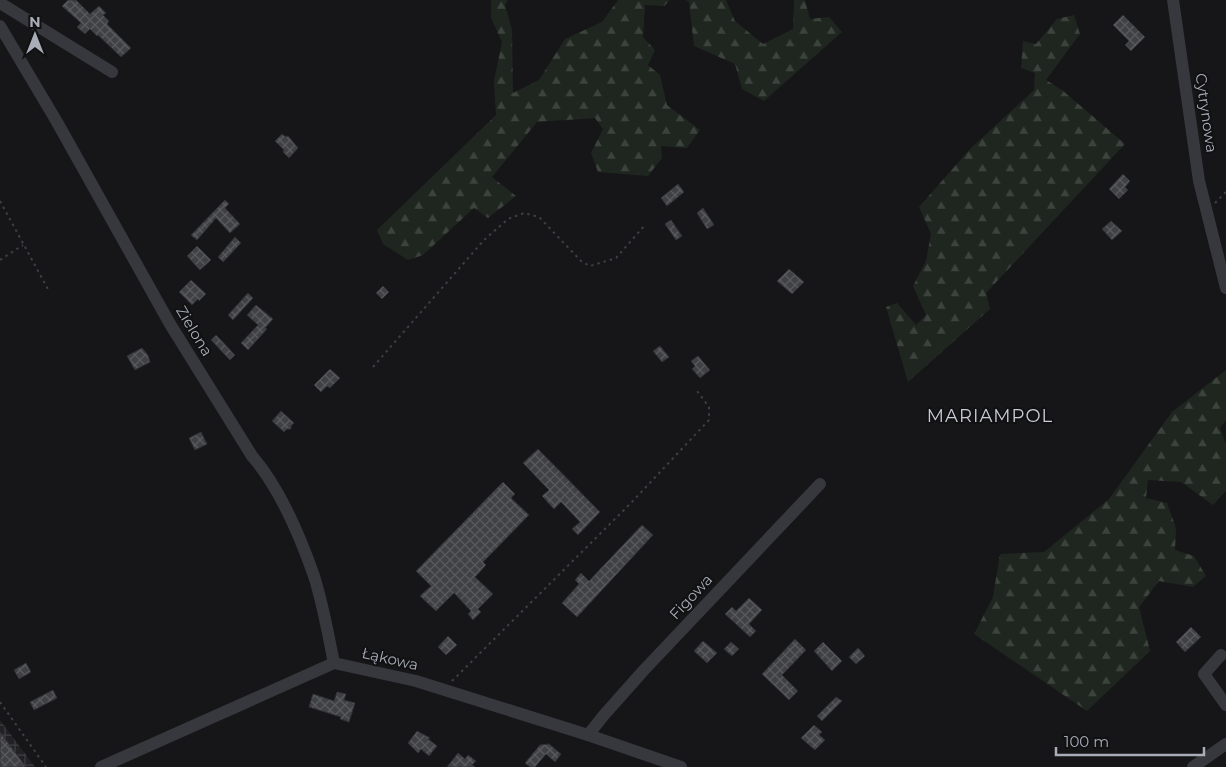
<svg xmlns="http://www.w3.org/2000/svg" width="1226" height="767" font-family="Montserrat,sans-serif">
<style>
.industrial{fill:url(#industrial-grid)}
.forest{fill:url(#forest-firs)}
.building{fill:url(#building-cross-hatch);stroke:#303034}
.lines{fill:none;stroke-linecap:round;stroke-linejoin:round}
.path{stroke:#3d3f44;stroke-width:2;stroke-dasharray:2.5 4;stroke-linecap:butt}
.minor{stroke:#37383d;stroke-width:12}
.labels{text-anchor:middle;stroke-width:4;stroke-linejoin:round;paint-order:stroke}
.street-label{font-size:15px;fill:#a8adb8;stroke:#111113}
.quarter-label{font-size:18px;letter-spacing:1px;fill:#c9ccd4;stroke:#111113}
</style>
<defs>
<pattern id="industrial-grid" width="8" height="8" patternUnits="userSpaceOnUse" patternTransform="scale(1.25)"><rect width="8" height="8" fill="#222225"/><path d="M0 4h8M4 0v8" fill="none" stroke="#3f3f43"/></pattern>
<pattern id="forest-firs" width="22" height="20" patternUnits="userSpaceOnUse" patternTransform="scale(1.25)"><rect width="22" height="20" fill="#1e261f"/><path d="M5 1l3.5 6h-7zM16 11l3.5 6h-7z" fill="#3c433d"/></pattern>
<pattern id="building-cross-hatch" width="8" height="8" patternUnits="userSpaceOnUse" patternTransform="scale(1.25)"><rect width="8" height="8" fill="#404145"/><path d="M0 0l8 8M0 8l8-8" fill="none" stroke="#595a5e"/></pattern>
</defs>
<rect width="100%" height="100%" fill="#161618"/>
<path class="industrial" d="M0,720l35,47h-35z"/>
<g class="forest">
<path d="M491,0h17l-3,5 7,25 1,63 26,-13 26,-41 37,-17 16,-22h52l-6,6 -19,-1 -2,32 12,13 -7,15 12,10 7,30 33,25 -13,18 -26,-2 1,12 -14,18 -50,-4 -7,-19 12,-24 -8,-11 -58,4 -45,55 24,19 -28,22 -14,-10 -51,47 -15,5 -25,-16 -6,-14 119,-115 -2,-34 8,-39 -11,-24z"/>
<path d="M686,0h40l9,21 28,23 30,-15 1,-29h11l5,19 19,-2 13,15 -78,69 -22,-12 -7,-25 -41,-18 -5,-44z"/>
<path d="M1074,15l6,19 -34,46 16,10 63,54 -139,149 4,16 -82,73 -22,-75 11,-4 19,22 10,-10 -13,-29 13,-25 5,-27 -12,-27 51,-58 64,-59 1,-17 -14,-5 2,-27 13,3 21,-25z"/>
<path d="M1226,370v50l-6,8 6,16v47l-13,14 -32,-23 -33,-2 -2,18 21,5 9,25 -1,22 19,6 12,20 -13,11 -34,-6 -20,26 11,44 -63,60 -113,-77 19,-37 7,-43 44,-2 65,-53 63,-87z"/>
</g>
<g class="building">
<path d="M68,0h8l14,14 9,-8 7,7 -3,2 6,6 -2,3 24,24 -10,9 -23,-22 -1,1 -7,-7 -5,5 -8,-7 4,-4 -19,-17z"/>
<path d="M1123,15l22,22 -14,14 -6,-6 4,-4 -16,-16z"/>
<path d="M282,134l4,3 2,-1 10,12 -9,10 -6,-6 1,-2 -9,-9z"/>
<path d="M1123,174l7,7 -5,6 3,3 -9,9 -10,-10z"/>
<path d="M678,184l6,8 -17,14 -6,-8z"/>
<path d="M225,200l4,4 -4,4 15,16 -10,9 -14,-15 -19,22 -6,-5z"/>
<path d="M703,208l11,17 -7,4 -10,-16z"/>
<path d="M671,220l11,16 -6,4 -11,-16z"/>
<path d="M1111,221l11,10 -10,9 -10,-11z"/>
<path d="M235,237l6,6 -18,19 -5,-5z"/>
<path d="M197,246l14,14 -11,10 -13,-14z"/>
<path d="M789,269l15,13 -12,12 -15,-13z"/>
<path d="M191,280l15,14 -7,7 -1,-2 -6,6 -13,-13z"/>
<path d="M383,286l6,6 -7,7 -6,-6z"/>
<path d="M248,293l5,5 -20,22 -5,-5z"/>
<path d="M256,305l17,14 -8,9 2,1 -19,21 -7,-7 17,-18 -11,-10z"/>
<path d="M216,335l19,20 -5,5 -19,-20z"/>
<path d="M660,346l9,11 -7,5 -9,-11z"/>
<path d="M142,348l6,7 2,7 -15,8 -8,-14z"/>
<path d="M698,356l12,14 -10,8 -8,-9 3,-3 -4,-5z"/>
<path d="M330,369l10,9 -10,10 -3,-2 -6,6 -7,-7z"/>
<path d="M281,411l13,12 -3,3v3h-4l-3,3 -12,-11z"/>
<path d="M201,432l6,12 -12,6 -6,-12z"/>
<path d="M538,449l62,63 -22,23 -6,-6 8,-7 -19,-20 -7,7 -12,-13 7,-6 -26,-27z"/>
<path d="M503,482l12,12 -4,4 18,17 -46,47 3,3 -11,12 18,17 -15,15 3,3 -8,8 -5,-6 3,-3 -17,-18 -18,18 -16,-15 11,-10 -15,-15z"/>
<path d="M642,525l11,10 -76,82 -15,-14 17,-19 -4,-4 6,-7 8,8z"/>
<path d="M749,598l13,12 -13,14 7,7 -6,6 -25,-23 7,-7 4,4z"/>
<path d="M1191,627l10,10 -16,15 -9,-10z"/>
<path d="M448,636l9,9 -11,10 -8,-8z"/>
<path d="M795,639l11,11 -24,25 16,16 -9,9 -27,-26z"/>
<path d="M703,641l14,12 -10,10 -13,-12z"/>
<path d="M731,642l8,7 -7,7 -8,-7z"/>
<path d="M823,642l19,19 -10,10 -18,-20z"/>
<path d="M858,648l7,8 -9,8 -7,-7z"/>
<path d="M26,663l5,9 -12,7 -5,-9z"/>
<path d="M53,690l4,8 -23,12 -4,-8z"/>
<path d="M337,692l9,2 -2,6 11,3 -6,19 -9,-3 1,-2 -32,-10 4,-13 21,7z"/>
<path d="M836,697l6,4 -20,20 -5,-5z"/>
<path d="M814,725l8,7 -3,3 6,5 -10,10 -14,-12z"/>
<path d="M417,731l13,7 -2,1 9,7 -8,10 -8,-7 -3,4 -10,-10z"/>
<path d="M0,732l26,35h-26z"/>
<path d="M549,744l12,10 -6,8 -9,-8 -11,13h-5l-5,-4 15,-18z"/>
<path d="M458,753l7,6 3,-4 8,6 -4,4 3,2h-28z"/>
</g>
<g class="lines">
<g class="path">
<path d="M0,201l49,90"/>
<path d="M1215,203l11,-11"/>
<path d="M0,260l23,-15"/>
<path d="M373,367l111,-127 24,-21 16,-6 15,4 43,45 8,4 26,-8 29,-33"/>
<path d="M452,681l178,-177 79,-84v-13l-12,-16"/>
<path d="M0,702l46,65"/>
</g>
<g class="minor">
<path d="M1173,0l26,181 27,107"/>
<path d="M0,3l112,69"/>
<path d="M0,26l57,96 113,202 82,132c28,32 48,80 62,120 9,28 14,58 20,87"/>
<path d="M1221,655l-17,19 22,31"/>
<path d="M588,735l16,-20 40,-45 176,-186"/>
<path d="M101,767l233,-104 82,18 172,54 93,32"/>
<path d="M1193,767l33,-23"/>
</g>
</g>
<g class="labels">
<g class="street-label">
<text transform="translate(1206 113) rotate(82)" y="5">Cytrynowa</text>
<text transform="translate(194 331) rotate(59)" y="5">Zielona</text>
<text transform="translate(691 597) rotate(-47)" y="5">Figowa</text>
<text transform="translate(390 659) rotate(13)" y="5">Łąkowa</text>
</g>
<g class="quarter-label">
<text x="990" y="422">MARIAMPOL</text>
</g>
</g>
<g transform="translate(35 35)" stroke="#111113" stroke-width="4" paint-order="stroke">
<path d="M0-4L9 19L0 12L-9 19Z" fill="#a8adb8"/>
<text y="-8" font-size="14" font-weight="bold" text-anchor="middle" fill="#a8adb8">N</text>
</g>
<path d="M1056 747v8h148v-8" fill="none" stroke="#a8adb8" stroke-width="2.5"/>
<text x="1064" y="747" font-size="15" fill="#a8adb8" stroke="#111113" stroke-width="4" paint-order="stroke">100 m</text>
</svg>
